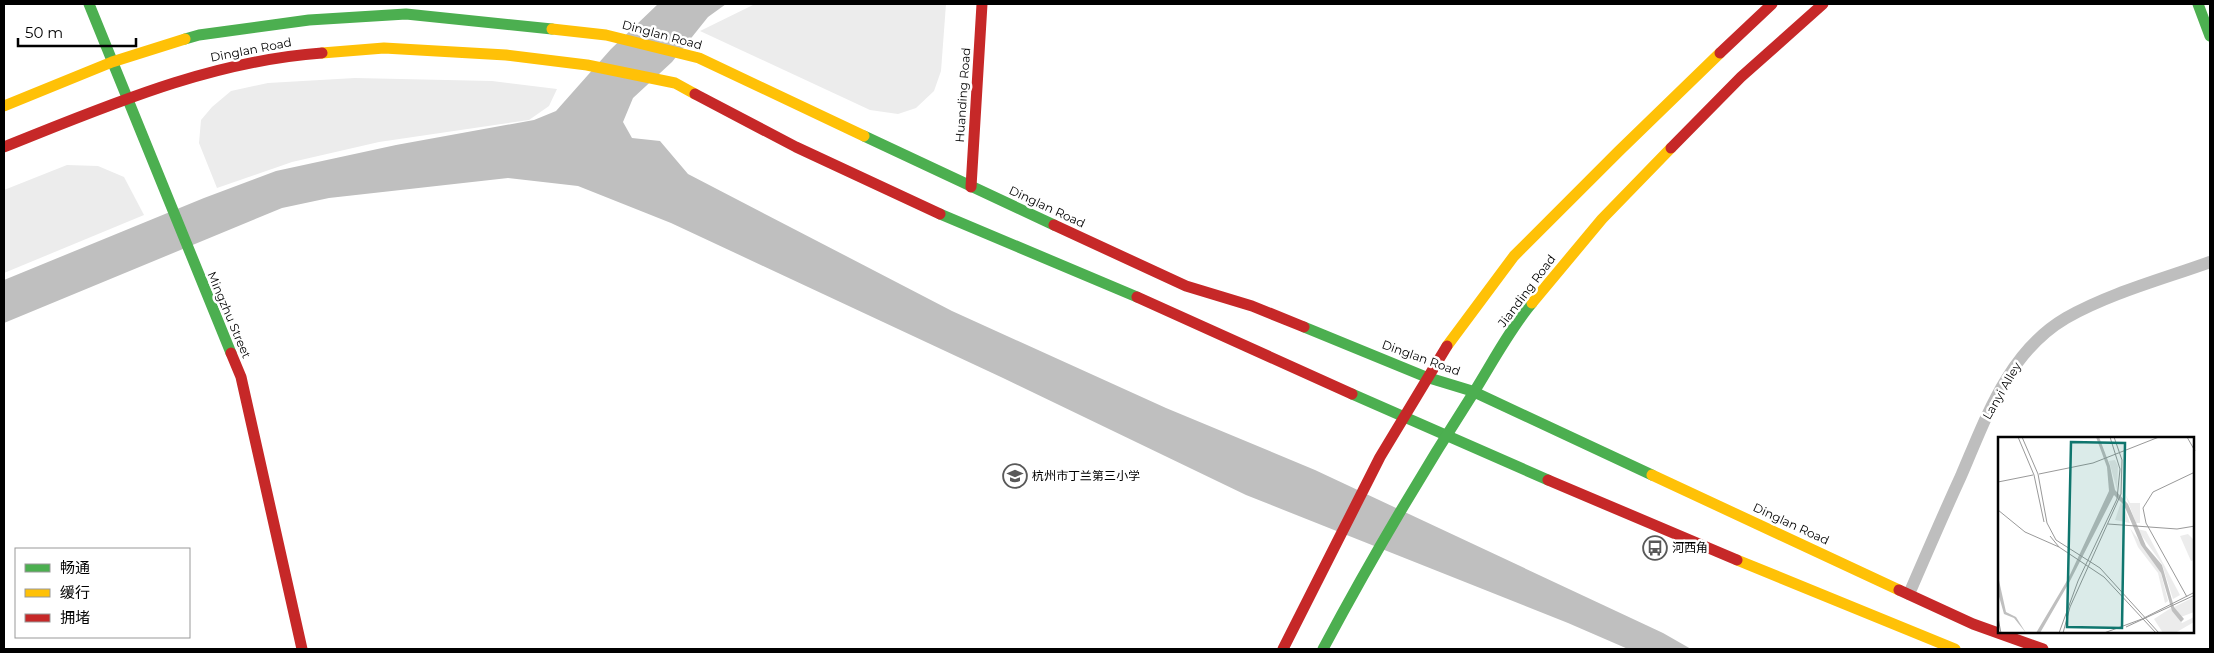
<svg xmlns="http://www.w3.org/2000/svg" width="2214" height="653" font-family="Montserrat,'Noto Sans SC',sans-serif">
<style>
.green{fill:#ececec}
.water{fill:#bfbfbf}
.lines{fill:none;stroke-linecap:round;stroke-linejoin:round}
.street{stroke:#bebebe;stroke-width:12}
.fast{stroke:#4caf50;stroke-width:11}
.slow{stroke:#ffc107;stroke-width:11}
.jam{stroke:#c62828;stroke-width:11}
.labels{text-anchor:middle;stroke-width:5;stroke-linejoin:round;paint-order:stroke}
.street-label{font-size:12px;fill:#000;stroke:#fff}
.poi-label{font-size:12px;fill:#000;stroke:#fff;text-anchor:start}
.inset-road{fill:none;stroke:#999;stroke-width:1}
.view{fill:#0f766e;fill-opacity:0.15;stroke:#0f766e;stroke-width:2.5}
.inset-edge{fill:none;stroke:#000;stroke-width:2.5}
</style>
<rect width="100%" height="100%" fill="#fff"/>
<g class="green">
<path d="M755,4h191l-5,67 -7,20 -18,17 -18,6 -28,-4 -170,-79z"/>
<path d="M355,78l137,3 65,8 -8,17 -20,14 -150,22 -87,20 -75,26 -18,-45 2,-23 11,-13 19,-16 37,-8z"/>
<path d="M67,165l31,1 26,11 20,38 -140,58v-83z"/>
</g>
<path class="water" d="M658,4h68l-18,13 -36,45 -39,36 -10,24 9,16 28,3 28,33 264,137 214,97 149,62 348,163 28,16h-63l-60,-26 -322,-128 -243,-117 -332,-155 -93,-37 -70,-8 -179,20 -47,10 -278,115v-43l200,-82 72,-27 120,-26 138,-25 22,-9 55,-62z"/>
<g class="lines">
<path class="street" d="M1909,594c17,-39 34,-79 52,-118 25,-58 47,-124 105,-158 44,-25 97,-39 144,-56"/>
<g class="fast">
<path d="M89,4l142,349"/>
<path d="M2198,4l12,32"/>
<path d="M185,39l14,-4 110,-15 97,-6 146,15"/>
<path d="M864,136l190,89"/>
<path d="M940,214l197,83"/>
<path d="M1304,327l122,50 46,14 180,84"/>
<path d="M1352,394l196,86"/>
<path d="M1323,649c47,-88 97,-173 151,-257 18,-29 36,-63 58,-89"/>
</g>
<g class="slow">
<path d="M552,29l54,6 93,23 165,78"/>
<path d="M322,53l62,-5 122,7 81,10 88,18 20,11"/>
<path d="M4,106l108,-44 73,-23"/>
<path d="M1532,303l70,-84 69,-71"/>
<path d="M1447,346l67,-90 105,-105 101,-98"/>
<path d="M1652,475l247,115"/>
<path d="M1737,560l218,89"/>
</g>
<g class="jam">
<path d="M1720,53l52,-49"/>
<path d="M695,94l101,53 144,67"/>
<path d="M4,147c103,-41 206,-86 318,-94"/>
<path d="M1671,148l70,-71 82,-73"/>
<path d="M971,187l11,-183"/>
<path d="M1054,225l132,61 66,20 52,21"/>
<path d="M1137,297l215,97"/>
<path d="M231,353l10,24 61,272"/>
<path d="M1548,480l189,80"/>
<path d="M1899,590l74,34 70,25"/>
<path d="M1283,649l97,-192 67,-111"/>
</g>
</g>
<defs>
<g id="school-ring" transform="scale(1.25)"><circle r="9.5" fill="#fff" stroke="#595959" stroke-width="1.5"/><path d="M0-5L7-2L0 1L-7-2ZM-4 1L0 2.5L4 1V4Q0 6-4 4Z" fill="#595959"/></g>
<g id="bus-ring" transform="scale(1.25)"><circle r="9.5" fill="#fff" stroke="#595959" stroke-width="1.5"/><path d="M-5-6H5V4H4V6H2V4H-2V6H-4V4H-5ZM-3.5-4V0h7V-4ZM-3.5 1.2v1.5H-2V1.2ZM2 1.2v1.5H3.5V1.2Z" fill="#595959"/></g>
</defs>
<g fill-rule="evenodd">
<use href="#school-ring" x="1015" y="476"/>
<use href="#bus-ring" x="1655" y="548"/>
</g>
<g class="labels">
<g class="street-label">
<text transform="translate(662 35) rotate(15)" y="4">Dinglan Road</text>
<text transform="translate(251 50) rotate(-11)" y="4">Dinglan Road</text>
<text transform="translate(963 95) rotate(-86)" y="4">Huanding Road</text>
<text transform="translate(1047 207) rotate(25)" y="4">Dinglan Road</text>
<text transform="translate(1527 291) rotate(-53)" y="4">Jianding Road</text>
<text transform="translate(229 315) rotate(67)" y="4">Mingzhu Street</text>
<text transform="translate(1421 358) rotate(20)" y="4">Dinglan Road</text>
<text transform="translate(2002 391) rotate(-60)" y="4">Lanyi Alley</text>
<text transform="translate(1791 524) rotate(25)" y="4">Dinglan Road</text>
</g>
<g class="poi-label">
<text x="1032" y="480">杭州市丁兰第三小学</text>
<text x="1672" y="552">河西角</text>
</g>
</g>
<g transform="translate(1998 437)">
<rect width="196" height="196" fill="#fff"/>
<path d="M117,23l3,6 -1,24 -8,-29zM127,57l5,9h10v20h-4zM123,65l4,8 5,13 -15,-3zM132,91l30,42 8,31 -3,2 -7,-30 -20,-26zM139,92l9,2 34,64 -7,4 -11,-35zM190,97l6,6v20l-3,1 -11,-25zM196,160v15l-13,5 -7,-10zM173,171l11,15 12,-6v5l-19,11h-12l-9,-14z" fill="#ececec"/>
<path d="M98,0h3l11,29 5,24 13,14 18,42 16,19 12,42 10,12 -3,3 -9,-11 -11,-38 -20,-28 -17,-40 -10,-10 -44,86 -30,52h-4l32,-54 41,-88 -2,-24zM0,139l8,36 10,5 10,16 -12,-15 -10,-4 -6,-21z" fill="#bfbfbf"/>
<path class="inset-road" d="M20,0l16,38 10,47M24,0l16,37 9,49 9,17 44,28 59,65M189,0l8,14M41,37l54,-11 66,-26M0,45l35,-7M0,73l27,22 34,15M110,87l69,5 18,-3M52,99l9,11 45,30 52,56M189,160l-41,-74 -3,-15 10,-16 42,-20M0,181l3,15M128,190l69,-32M61,196l19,-52 39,-82 3,-30 -10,-32M65,196l7,-26 51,-113 1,-34 -8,-23M106,196l38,-14 53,-27"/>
<path class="view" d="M73,5l54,1 -3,185 -55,-1z"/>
<rect width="196" height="196" class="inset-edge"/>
</g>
<rect width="2214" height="653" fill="none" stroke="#000000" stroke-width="10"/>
<rect x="15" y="548" width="175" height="90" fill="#ffffff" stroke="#999999"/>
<rect x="25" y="564" width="25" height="8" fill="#4caf50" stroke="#999999"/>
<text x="60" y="573" font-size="15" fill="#000000">畅通</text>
<rect x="25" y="589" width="25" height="8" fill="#ffc107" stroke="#999999"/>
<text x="60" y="598" font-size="15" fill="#000000">缓行</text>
<rect x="25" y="614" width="25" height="8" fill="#c62828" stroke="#999999"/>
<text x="60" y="623" font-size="15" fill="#000000">拥堵</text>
<path d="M18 38v8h118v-8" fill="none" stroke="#000000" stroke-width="2.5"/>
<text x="25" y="38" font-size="15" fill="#000000" stroke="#ffffff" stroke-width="4" paint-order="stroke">50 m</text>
</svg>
